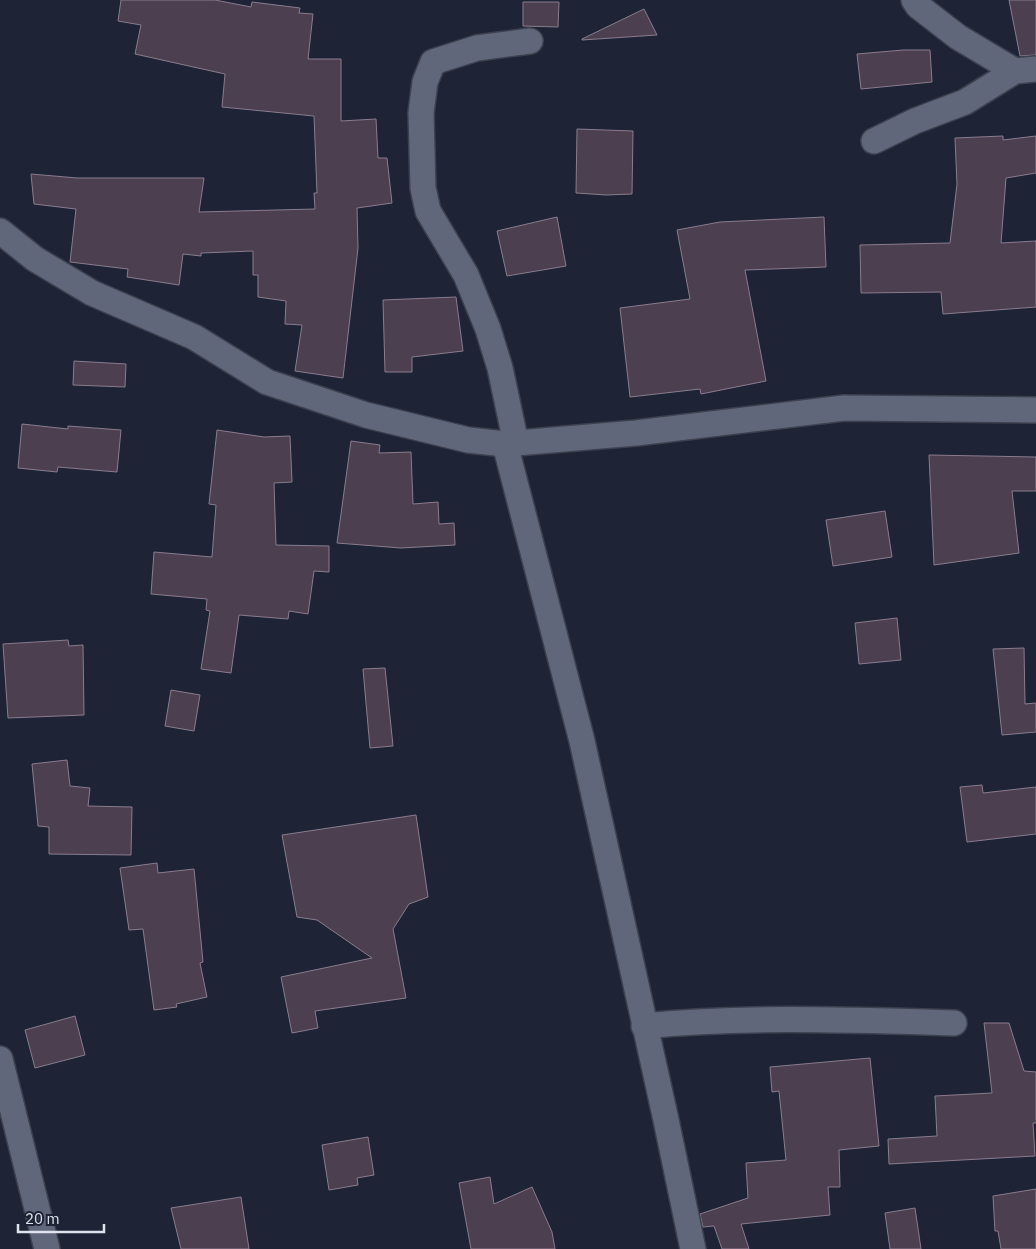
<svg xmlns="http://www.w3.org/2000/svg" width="1036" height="1249" font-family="'IBM Plex Sans',sans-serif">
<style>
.building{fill:#4c3f50;stroke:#8a7c8f}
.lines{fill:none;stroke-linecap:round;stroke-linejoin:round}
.street-casing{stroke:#3c404f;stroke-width:28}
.street{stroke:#60677b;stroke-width:25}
</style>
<rect width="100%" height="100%" fill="#1e2435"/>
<g class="building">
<path d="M121,0h94l36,7 1,-5 48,6 -1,5 14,1 -5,45h33v62l35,-2 2,39h9l5,45 -35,5 1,40 -15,130 -48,-7 7,-46 -17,-1 1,-23 -28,-4v-22h-5v-24l-52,2v3l-18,-2 -4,31 -52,-8 1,-8 -58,-7 6,-53 -42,-5 -3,-30 46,4h127l-5,34 116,-3 -1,-16h3l-3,-77 -92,-9 3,-33 -90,-20 6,-29 -23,-4z"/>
<path d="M1009,0h27v55l-16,1z"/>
<path d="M523,2h36l-1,25 -35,-1z"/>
<path d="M644,9l13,26 -75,5v-1z"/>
<path d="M903,50h27l2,32 -71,7 -4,-35z"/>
<path d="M577,129l56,2 -1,63 -26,1 -30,-2z"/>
<path d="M1003,136v4l33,-4v37l-30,5 -5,65 35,-2v66l-93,7 -2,-22 -80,1 -1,-48 90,-2 7,-59 -2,-46z"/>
<path d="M557,217l9,49 -59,10 -10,-45z"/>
<path d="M824,217l2,50 -81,3 21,111 -65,13 -1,-5 -70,8 -10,-89 70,-9 -13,-69 43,-8z"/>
<path d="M456,297l7,54 -51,6v15h-27l-2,-72z"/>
<path d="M74,361l52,3 -1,23 -52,-2z"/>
<path d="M22,424l46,5v-3l53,4 -4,42 -59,-5 -1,5 -39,-4z"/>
<path d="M217,430l47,7 26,-1 2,46 -18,1 2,62 53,1v26l-15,-1 -6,43 -19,-3 -1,8 -49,-4 -8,58 -30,-4 9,-58 -4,-1 1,-11 -56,-5 3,-42 58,5 4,-52 -7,-1z"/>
<path d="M351,441l29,4 -1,8 32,-1 2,52 25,-2 1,22 15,-1 1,22 -54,3 -64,-5z"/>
<path d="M929,455l107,2v34h-24l7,62 -85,12z"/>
<path d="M885,511l7,46 -59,9 -7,-46z"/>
<path d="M897,618l4,42 -42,4 -4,-41z"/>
<path d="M68,640l1,6 14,-1 1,70 -76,3 -5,-74z"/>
<path d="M1024,648l1,56 11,-1v29l-34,3 -9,-86z"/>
<path d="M385,668l8,78 -23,2 -7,-79z"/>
<path d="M171,690l29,5 -6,36 -29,-5z"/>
<path d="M67,760l3,26 20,2 -2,18 44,1 -1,48 -82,-1v-27l-11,-1 -6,-62z"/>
<path d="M982,785l1,8 53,-6v47l-69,8 -7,-55z"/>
<path d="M416,815l12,82 -19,7 -16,25 13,69 -91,13 3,17 -26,5 -11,-56 91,-19 -55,-38 -20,-3 -15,-82z"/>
<path d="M157,863l1,10 36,-4 9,93 -3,1 7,34 -31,7 1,3 -23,3 -11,-81 -14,1 -9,-62z"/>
<path d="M75,1016l10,39 -50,13 -10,-38z"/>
<path d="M984,1023h25l15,48 12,1v51h-3l2,33 -146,8 -1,-25 49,-3 -2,-40 57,-3z"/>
<path d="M870,1058l9,88 -40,4 1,37h-12l2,28 -89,9 8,25h-27l-8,-23 -11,1 -3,-13 48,-16 -2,-35 40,-3 -7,-69 -7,1 -2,-25z"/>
<path d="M368,1137l6,38 -17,3 1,7 -29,5 -7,-45z"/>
<path d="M490,1177l4,27 38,-17 20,45 3,17h-84l-12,-66z"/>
<path d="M1036,1189v60h-35l-3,-18h-3l-2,-35z"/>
<path d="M241,1197l8,52h-68l-10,-41z"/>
<path d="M915,1208l6,41h-31l-5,-36z"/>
</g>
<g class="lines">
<g class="street-casing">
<g id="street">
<path d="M914,0l4,6 40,31 57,34"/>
<path d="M874,141l41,-20 50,-19 50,-31 21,-2"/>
<path d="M0,231l35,28 57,34 102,44 73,45 99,33 102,25 37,4 131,-11 208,-25 192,2"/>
<path d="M516,443l-16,-75 -12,-39 -22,-54 -38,-64 -5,-23 -2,-75 4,-31 8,-20 44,-14 53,-7"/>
<path d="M505,444l77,297 84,379 27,129"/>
<path d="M644,1026c104,-10 206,-6 310,-3"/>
<path d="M0,1059l47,190"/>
</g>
</g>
<use href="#street" class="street"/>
</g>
<path d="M18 1224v8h86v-8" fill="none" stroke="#dfe3ef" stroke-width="2.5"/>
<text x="25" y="1224" font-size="15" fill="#dfe3ef" stroke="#1e2435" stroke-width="4" paint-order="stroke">20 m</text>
</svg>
